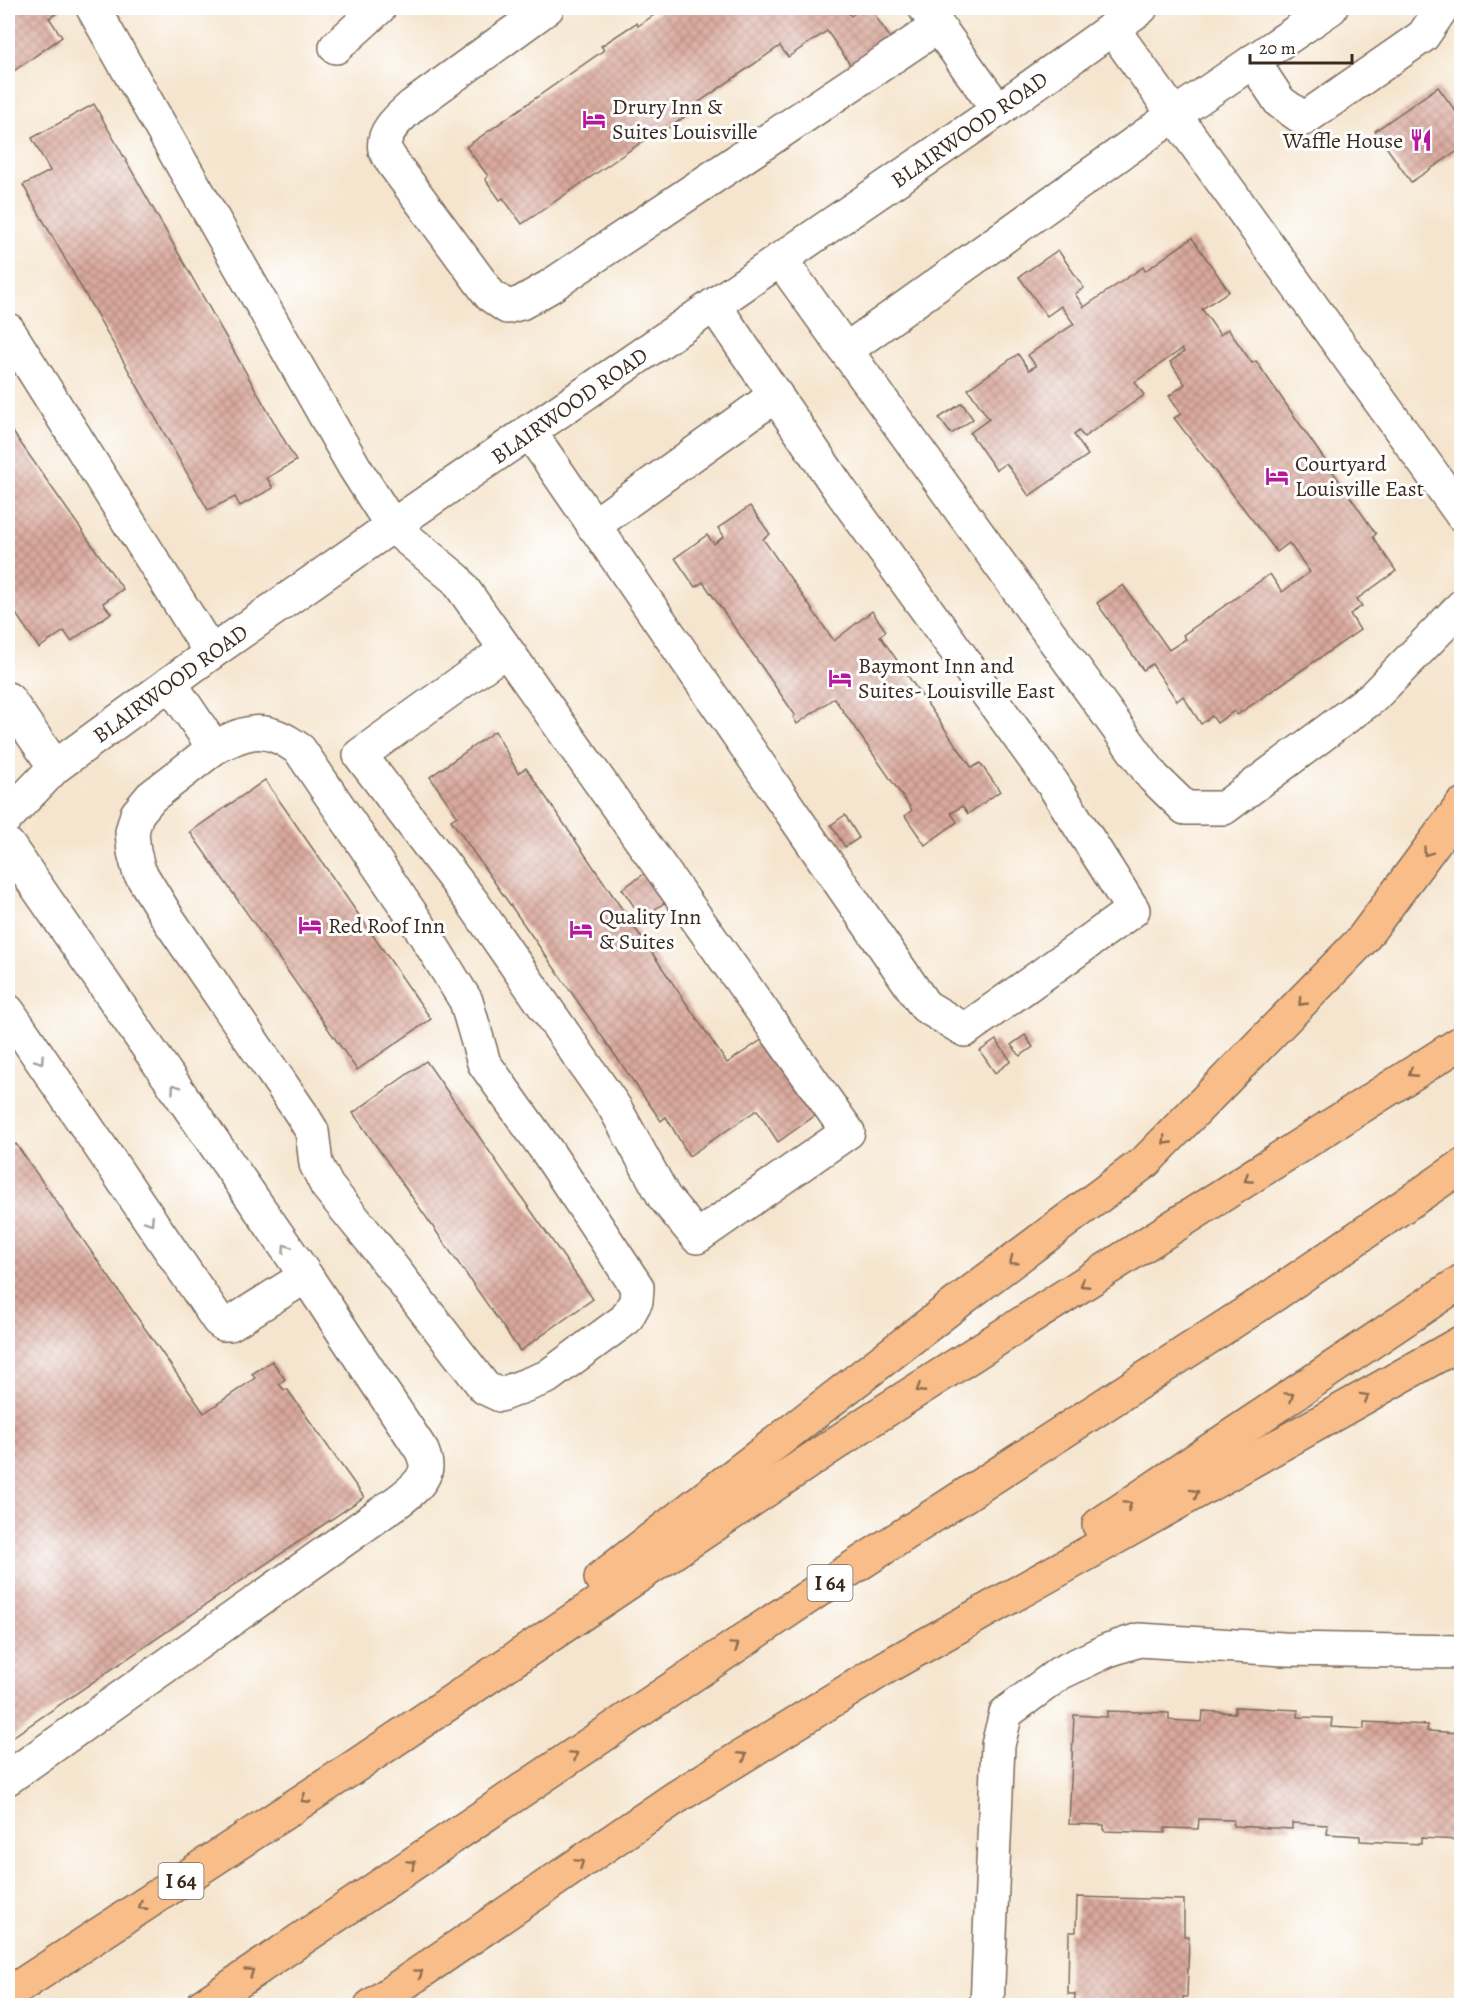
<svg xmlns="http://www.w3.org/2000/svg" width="1469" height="2013" font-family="Alegreya,serif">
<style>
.building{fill:url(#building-cross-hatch)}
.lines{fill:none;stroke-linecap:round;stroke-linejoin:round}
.minor-casing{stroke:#7c6b5c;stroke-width:36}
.highway-casing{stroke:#7c6b5c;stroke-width:36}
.minor{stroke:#fff;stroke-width:33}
.highway{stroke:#f8bd89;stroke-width:33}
.oneway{stroke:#906c4e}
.oneway2{stroke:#a79f9a}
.labels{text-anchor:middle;stroke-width:6;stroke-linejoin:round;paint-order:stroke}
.shield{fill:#fff;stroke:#766a62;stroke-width:1.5}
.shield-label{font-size:21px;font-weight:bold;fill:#3b2a1e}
.poi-label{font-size:22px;fill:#3b2a1e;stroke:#fff;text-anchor:start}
.street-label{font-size:22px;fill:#3b2a1e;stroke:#fff}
</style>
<defs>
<pattern id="building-cross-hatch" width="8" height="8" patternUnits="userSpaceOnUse" patternTransform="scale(1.5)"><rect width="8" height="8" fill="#daa99d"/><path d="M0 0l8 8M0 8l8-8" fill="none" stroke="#b28a7f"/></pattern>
</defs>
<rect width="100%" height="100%" fill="#fff"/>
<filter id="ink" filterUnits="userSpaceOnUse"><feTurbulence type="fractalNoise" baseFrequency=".0167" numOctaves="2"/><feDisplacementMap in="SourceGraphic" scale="12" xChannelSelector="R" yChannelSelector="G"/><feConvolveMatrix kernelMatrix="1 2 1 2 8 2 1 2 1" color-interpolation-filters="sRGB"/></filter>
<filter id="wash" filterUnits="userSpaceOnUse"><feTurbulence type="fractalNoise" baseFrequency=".008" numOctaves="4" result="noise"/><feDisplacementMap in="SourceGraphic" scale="24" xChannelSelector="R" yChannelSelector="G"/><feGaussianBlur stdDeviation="1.35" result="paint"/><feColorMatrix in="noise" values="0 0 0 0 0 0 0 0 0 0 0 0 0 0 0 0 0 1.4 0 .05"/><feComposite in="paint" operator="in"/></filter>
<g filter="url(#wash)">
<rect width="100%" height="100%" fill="#f5e5ce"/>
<g id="blocks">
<g class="building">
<path d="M8,8h49l3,3 -11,7 13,19 -54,38z"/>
<path d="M664,8h181l6,8 11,-8h8l28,41 -40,27 -31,-45 -39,26 -8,-11 -85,59 2,3 -34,24 -2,-3 -139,95 -19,-26 -3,2 -15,-21 3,-3 -22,-29 138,-97 -3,-4 35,-23 2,3z"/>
<path d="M1438,87l24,33v28l-51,34 -36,-51z"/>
<path d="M94,104l202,357 -29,17 6,10 -33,18 -5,-9 -27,13 -185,-325 27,-14 -18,-33z"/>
<path d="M1192,238l37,53 -27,18 18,26 8,-6 24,34 4,-2 120,173 -3,3 23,34 -39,28 5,7 -12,8 10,16 -123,85 -3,-4 -17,12 -5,-7 -11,8 -18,-28 -6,5 -25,-37 -9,6 -46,-67 26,-18 46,65 17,-11 -3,-4 87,-61 12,18 28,-20 -21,-29 -12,9 -103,-134 7,-4 -12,-18 16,-12 -15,-22 14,-10 -2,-3 -47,33 9,13 -1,1 -59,41 -5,-6 -5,4 14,20 -59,41 -23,-33 -10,7 -26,-37 19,-14 -21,-30 50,-35 11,16 7,-4 -8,-11 46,-31 -13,-18 -14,10 -28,-39 39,-27 26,38 -9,6 9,13 59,-40 2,4z"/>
<path d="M962,403l11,16 -22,15 -12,-16z"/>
<path d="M8,425l115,164 -20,14 8,10 -40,28 -7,-10 -25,17 -31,-46z"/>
<path d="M750,506l20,28 -7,5 71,102 38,-30 14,20 -6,5 92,132 8,-5 20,28 -32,23 -6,-8 -11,7 6,9 -32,23 -20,-29 7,-6 -78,-112 -37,26 -4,-7 2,-2 -92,-133 -8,5 -20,-29 32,-23 7,9 10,-8 -6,-8z"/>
<path d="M495,731l23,42 8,-5 201,295 36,-24 57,73 -42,30 -21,-32 -68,46 -23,-39 -5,4 -210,-301 6,-4 -27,-39z"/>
<path d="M265,780l166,239 -74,51 -167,-238z"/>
<path d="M845,815l14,23 -14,9 -14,-22z"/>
<path d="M650,870l20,29 -28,19 -20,-29z"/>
<path d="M1025,1035l8,12 -13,9 -9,-11z"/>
<path d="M996,1040l15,21 -16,12 -15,-22z"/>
<path d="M426,1061l167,238 -73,52 -167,-238z"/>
<path d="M16,1144l188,269 51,-35 -3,-4 20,-13 13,18 -6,5 5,6 3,-1 77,108 -356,243v-590z"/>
<path d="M1235,1707l63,3v7l34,1 -1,9 33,2v-7l64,3 -1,6 35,2v86l-3,21 -38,-2v6l-61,-3v-5l-33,-2 1,-9 -36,-2v6l-59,-3v-6l-34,-1 -1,10 -33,-1v5l-61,-2v-6l-35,-1 5,-109 33,2v-6l62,2v7l33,2 1,-11 32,2z"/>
<path d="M1077,1897l107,3v36h5l-2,61h-4l-1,9h-108l1,-12h-7l1,-62h7z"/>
</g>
</g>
</g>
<g filter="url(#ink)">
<use href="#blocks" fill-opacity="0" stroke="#7c6b5c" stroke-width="1.5"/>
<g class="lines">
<g class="minor-casing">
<g id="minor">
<path d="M93,8l262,460 37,58 64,53 392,553 -151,105 -33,-40 -49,-89 -142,-205 -113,-148 146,-105"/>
<path d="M547,8l-135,98c-12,11 -31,26 -27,44 2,4 6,9 8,13l97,132 17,12 14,-4 28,-16 388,-260"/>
<path d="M925,8l73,102"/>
<path d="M1112,28l350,487"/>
<path d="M336,47l43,-39"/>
<path d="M1253,61l27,41 24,17 119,-83 17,-25 -1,-3"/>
<path d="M780,259l373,518 32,31h39l149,-111 89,-91"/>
<path d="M8,330l203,323"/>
<path d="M846,350l328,-235 157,-107"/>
<path d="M529,431l396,575 40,24 168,-120 -80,-126 -213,-294 -126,-185"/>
<path d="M593,526l183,-131"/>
<path d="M170,683l44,65 -63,49 -14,17 -5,18 2,20 5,19 30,49 132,193 11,18 4,33 11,22 44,54 114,148 15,7 47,-18 79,-58 10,-18 1,-14 -88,-133 -65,-91 -18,-62 -44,-71 -122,-180c-33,-25 -51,-21 -86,-2"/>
<path d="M8,699l47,68"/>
<path d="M8,816l47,-49 156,-114 181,-127 606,-416 143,-102"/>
<path d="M8,845l298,431 -76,48h-7l-5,-4 -210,-309"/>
<path d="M8,1778l372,-264c14,-10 46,-29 46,-48 0,-5 -2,-10 -4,-15l-116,-175"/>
<path d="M987,2006l11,-261 8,-32 54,-40 48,-23 31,-10 145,9 178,3"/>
</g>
</g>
<g class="highway-casing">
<g id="highway">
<path d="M1099,1525l363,-244"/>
<path d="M601,1578l366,-283 179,-134 216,-221 100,-135"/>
<path d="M8,1994l346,-227 515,-346 593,-379"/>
<path d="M202,2006l612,-413 460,-298 188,-129"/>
<path d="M371,2006l304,-208 213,-132 574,-324"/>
</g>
</g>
<use href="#minor" class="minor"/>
<use href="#highway" class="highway"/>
</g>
<defs><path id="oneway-chevron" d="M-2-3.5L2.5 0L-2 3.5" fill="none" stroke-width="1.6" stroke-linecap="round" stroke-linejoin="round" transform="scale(1.5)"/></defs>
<g class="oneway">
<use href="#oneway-chevron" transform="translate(1427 852) rotate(126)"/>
<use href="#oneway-chevron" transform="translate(1302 1002) rotate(134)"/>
<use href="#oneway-chevron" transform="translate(1412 1073) rotate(147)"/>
<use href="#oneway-chevron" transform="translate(1166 1141) rotate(134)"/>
<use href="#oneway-chevron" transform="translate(1248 1179) rotate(147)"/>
<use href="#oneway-chevron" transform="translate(1013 1261) rotate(143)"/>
<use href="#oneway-chevron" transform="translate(1084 1284) rotate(147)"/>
<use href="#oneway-chevron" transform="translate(920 1389) rotate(147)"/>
<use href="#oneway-chevron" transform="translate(1290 1396) rotate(-34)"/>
<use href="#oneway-chevron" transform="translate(1365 1397) rotate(-29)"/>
<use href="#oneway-chevron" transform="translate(1195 1493) rotate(-29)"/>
<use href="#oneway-chevron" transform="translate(1128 1505) rotate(-34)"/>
<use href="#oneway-chevron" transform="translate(735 1646) rotate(-34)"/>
<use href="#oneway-chevron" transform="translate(574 1755) rotate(-34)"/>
<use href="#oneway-chevron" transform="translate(743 1756) rotate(-32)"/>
<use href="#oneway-chevron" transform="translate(305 1799) rotate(147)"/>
<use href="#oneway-chevron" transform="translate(580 1863) rotate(-34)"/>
<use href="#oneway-chevron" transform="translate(412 1864) rotate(-34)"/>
<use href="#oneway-chevron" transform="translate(142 1906) rotate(147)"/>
<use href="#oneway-chevron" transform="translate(250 1972) rotate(-34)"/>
<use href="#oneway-chevron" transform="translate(419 1973) rotate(-34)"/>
</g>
<g class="oneway2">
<use href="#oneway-chevron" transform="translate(40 1060) rotate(56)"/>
<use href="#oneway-chevron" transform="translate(175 1088) rotate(-125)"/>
<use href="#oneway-chevron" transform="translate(150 1221) rotate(56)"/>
<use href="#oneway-chevron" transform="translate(286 1248) rotate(-125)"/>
</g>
</g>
<defs>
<g id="hotel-bare" transform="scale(1.8)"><path d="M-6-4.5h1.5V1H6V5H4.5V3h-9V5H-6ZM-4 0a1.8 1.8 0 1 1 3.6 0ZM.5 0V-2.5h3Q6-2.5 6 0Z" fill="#b5179e" stroke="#fff" stroke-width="2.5" paint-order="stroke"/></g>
<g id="restaurant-bare" transform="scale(1.8)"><path d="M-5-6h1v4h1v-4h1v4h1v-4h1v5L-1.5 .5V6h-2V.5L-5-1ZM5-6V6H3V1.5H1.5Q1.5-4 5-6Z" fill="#b5179e" stroke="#fff" stroke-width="2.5" paint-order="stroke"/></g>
</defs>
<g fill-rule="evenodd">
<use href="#hotel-bare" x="594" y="119"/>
<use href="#restaurant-bare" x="1421" y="140"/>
<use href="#hotel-bare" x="1277" y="476"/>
<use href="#hotel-bare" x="840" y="678"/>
<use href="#hotel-bare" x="310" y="925"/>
<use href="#hotel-bare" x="581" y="929"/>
</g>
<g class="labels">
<g class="shield">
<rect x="807.5" y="1565" width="45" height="36" rx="4.5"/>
<rect x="158.5" y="1863" width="45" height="36" rx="4.5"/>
</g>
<g class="shield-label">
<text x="830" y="1590">I 64</text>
<text x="181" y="1888">I 64</text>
</g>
<g class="poi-label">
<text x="612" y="114">Drury Inn &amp;<tspan x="612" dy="25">Suites Louisville</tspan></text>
<text x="1403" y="148" text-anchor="end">Waffle House</text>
<text x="1295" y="471">Courtyard<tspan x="1295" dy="25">Louisville East</tspan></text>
<text x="858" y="673">Baymont Inn and<tspan x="858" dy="25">Suites- Louisville East</tspan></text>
<text x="599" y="924">Quality Inn<tspan x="599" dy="25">&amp; Suites</tspan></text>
<text x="328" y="933">Red Roof Inn</text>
</g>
<g class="street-label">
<text transform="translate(969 129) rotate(-35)" y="8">BLAIRWOOD ROAD</text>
<text transform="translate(569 405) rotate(-35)" y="8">BLAIRWOOD ROAD</text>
<text transform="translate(170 683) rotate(-36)" y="8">BLAIRWOOD ROAD</text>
</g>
</g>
<rect width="1469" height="2013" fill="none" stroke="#fff" stroke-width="30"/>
<path d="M1250 54v9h102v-9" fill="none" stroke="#3b2a1e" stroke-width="3"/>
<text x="1259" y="54" font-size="18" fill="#3b2a1e" stroke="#ffffff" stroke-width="4.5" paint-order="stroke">20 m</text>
</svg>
